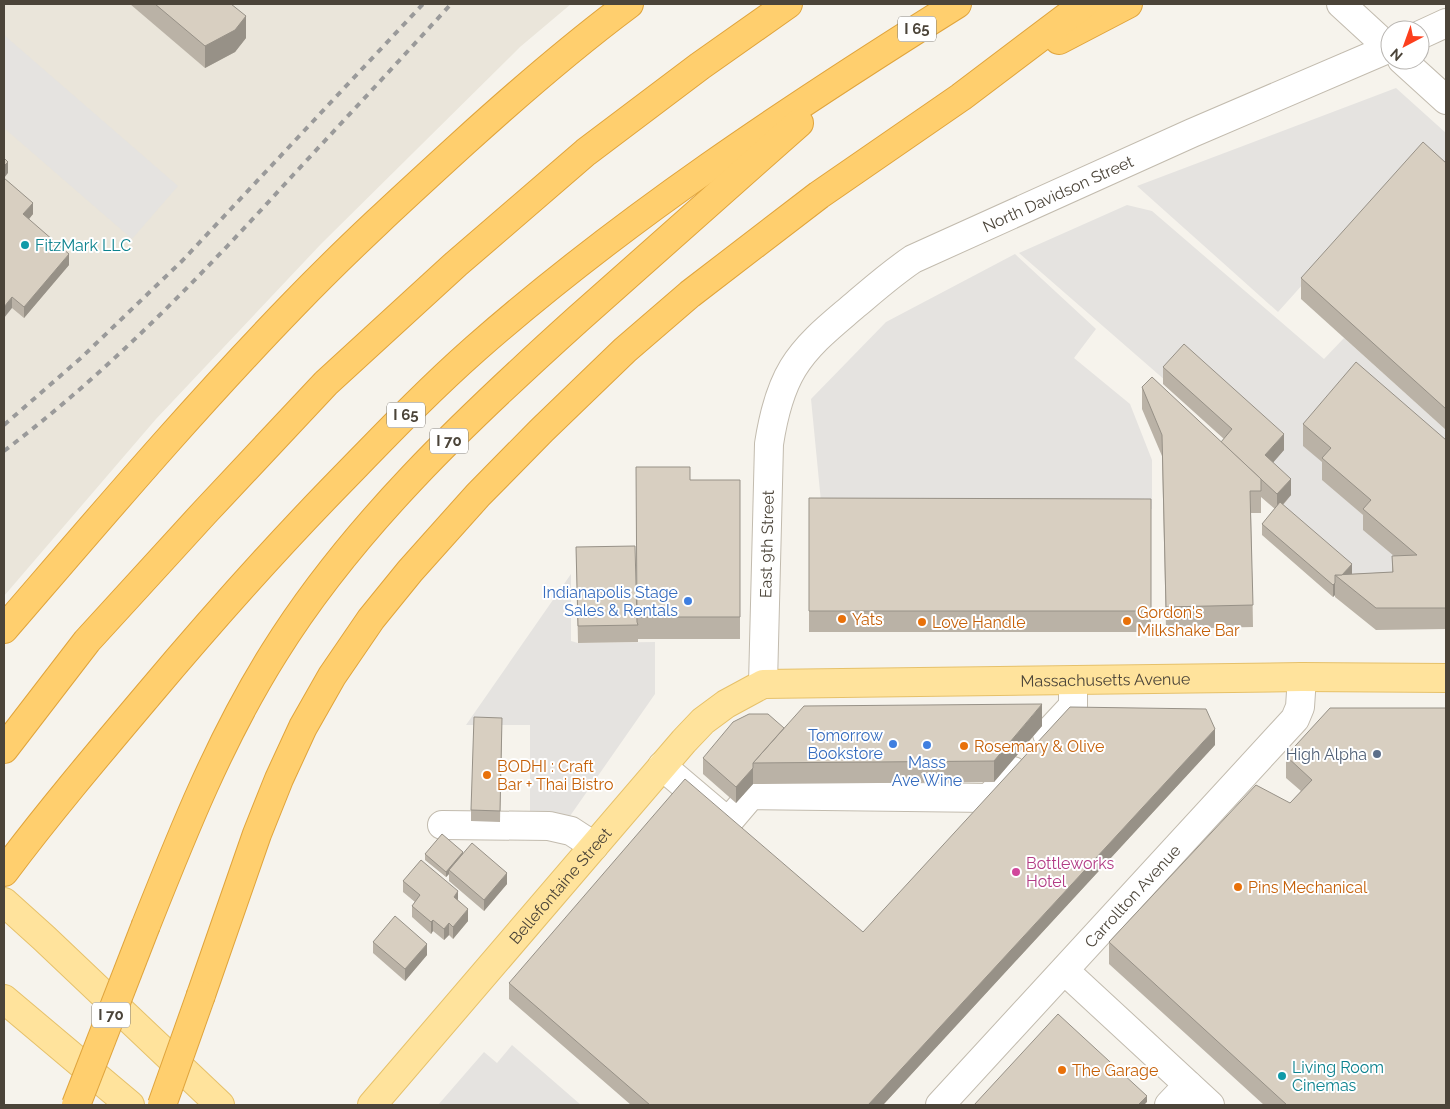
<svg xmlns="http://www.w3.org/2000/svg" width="1450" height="1109" font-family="Raleway,sans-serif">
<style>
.residential{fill:#eae5da}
.parking{fill:#e5e3e0}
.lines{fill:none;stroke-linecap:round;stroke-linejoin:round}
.minor-casing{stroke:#c2bbae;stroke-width:30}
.major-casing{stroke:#e6c16a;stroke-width:30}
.highway-casing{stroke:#e0a43c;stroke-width:30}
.minor{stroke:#fff;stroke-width:28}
.major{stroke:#ffe39c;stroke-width:28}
.highway{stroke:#ffcf6e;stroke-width:28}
.rail{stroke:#9a9a9a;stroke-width:4;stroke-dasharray:6 6;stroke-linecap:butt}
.highway-bridge-casing{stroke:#e0a43c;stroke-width:30;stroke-linecap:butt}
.highway-bridge{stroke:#ffcf6e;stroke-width:28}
.wall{fill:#bab2a6}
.shaded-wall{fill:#979187}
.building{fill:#d8cfc1;stroke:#979187}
.culture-dot{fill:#0f9aa8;stroke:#fff;stroke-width:2}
.shop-dot{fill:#3f7fe0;stroke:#fff;stroke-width:2}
.food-dot{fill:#e8710a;stroke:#fff;stroke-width:2}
.service-dot{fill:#5c6f8a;stroke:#fff;stroke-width:2}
.hotel-dot{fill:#d1479c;stroke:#fff;stroke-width:2}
.labels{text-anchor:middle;stroke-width:4;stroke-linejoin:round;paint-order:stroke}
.shield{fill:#fff;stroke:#817c74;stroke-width:1}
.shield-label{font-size:15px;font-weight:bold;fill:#4b4439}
.street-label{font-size:16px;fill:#4b4439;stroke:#fff}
.culture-label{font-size:16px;fill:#0d838f;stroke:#fff;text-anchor:start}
.shop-label{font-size:16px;fill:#366cbe;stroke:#fff;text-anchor:end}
.food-label{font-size:16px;fill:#c56008;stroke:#fff;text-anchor:start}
.service-label{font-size:16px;fill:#4e5e75;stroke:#fff;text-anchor:end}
.hotel-label{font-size:16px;fill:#b23c85;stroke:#fff;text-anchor:start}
</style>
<rect width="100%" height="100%" fill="#f6f3ec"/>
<path class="residential" d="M4,4h567l-51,43 -199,197 -165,175 -152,177z"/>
<g class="parking">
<path d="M4,35l174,151 -46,53 -128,-111z"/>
<path d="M1396,88l50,45v36l-22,-20 -146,163 -141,-126z"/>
<path d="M1127,205l25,6 172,148 20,-21 102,92v31l-115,8 -9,10 49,43 46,54 -66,-1 -74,-64 -12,-39 18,-22 -117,-69 -147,-128z"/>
<path d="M1015,254l81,75 -22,29 56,46 22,56v49l-330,3 -11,-113 75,-77z"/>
<path d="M571,574v67l7,2 77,-1v52l-85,122h-40v-91h-64z"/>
<path d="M512,1045l69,60h-143l46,-53 13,11z"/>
</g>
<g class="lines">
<g class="minor-casing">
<g id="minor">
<path d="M1341,4l49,45"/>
<path d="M1420,35l26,-12"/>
<path d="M1402,60l44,40"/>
<path id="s1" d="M763,684l6,-240c4,-26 10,-53 24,-76 16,-26 40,-44 62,-63 19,-16 37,-32 58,-46l279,-126 198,-85"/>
<path d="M1047,734l26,-28v-25"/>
<path d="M662,766l66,56 23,-27 238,3 24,-27"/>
<path d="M442,825l107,1 22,5 23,15"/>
<path d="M1065,971l145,134"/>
<path id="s2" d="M940,1105l355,-386 5,-12 2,-30"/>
<path d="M1169,1105l19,-20"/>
</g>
</g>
<g class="major-casing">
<g id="major">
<path d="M4,902l40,36 176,167"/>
<path d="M4,999l126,106"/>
<path id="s3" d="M372,1105l312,-364 19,-20 23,-17 37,-20 539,-7 144,1"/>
</g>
</g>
<g class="highway-casing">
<g id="highway">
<path d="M1059,40l69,-36"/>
<path d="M4,629c95,-110 189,-221 290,-325 54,-56 111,-108 168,-160 54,-49 108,-96 167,-140"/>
<path d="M4,749l83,-108 118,-129 121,-129 130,-119 130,-112 114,-86 88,-62"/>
<path d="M4,872c45,-60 95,-119 144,-177 59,-70 119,-138 183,-204 47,-48 93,-97 144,-142 148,-130 316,-241 482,-345"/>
<path d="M146,925c37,-93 74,-186 128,-272 79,-127 193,-234 304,-334 73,-65 147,-130 221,-196"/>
<path d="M201,995l56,-161 22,-55 24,-52 29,-51 39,-57 39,-48 68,-76 64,-65 83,-80 65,-56 129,-99 142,-98 123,-93"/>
</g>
</g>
<use href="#minor" class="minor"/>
<use href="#major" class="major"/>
<use href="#highway" class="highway"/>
<g class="rail">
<path d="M4,425l78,-68 101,-97 240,-256"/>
<path d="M4,451c107,-81 200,-178 290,-277 53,-57 105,-113 157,-170"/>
</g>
<g class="highway-bridge-casing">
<g id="highway-bridge">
<path d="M76,1105l70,-180"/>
<path d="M162,1105l39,-110"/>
</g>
</g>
<use href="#highway-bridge" class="highway-bridge"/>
</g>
<g class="wall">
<path d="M130,4h101l15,34 -11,14 -30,16z"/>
<path d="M1446,163v267l-145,-131v-21z"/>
<path d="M4,178l29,36 -4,5 40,46 -45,53 -12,-10z"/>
<path d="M1163,367l121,83 -11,12 18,33 -8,10 69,69 40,-2v-16h2l-31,-26v-15l-41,-35v-18l-19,-16v-22l143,16v189l-70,1 -41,-33v-2l-2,2 -71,-62v-11l13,-15 -14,-12v16h-10l2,114 -87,2 -4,-173 -20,-47v-22l79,55 3,-3 -61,-55z"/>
<path d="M690,480h50v159h-102v3l-60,1 -2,-96 61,65z"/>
<path d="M809,498l342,1v133h-342z"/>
<path d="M1446,708v397h-182l-155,-141v-22l181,-139 11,-12 -15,-13v-22z"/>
<path d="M1042,726l-48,56 -241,2 -17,19 -33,-29v-16l81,-30z"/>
<path d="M502,730l-2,92 -29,-1v-11z"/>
<path d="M1215,745l-332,360h-252l-122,-106v-16l354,-51z"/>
<path d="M425,854h38l44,30 -23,27 -35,-30v-7l-3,3 -21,-17z"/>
<path d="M403,881l55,19 10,21 -15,18 -4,-4 -5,5 -11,-9 -2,3 -19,-17v-11l3,-4 -12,-10z"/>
<path d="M373,942l54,13 -22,26 -32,-28z"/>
</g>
<g class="shaded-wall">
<path d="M246,16v22l-11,14 -30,16v-22z"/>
<path d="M8,162v11l-4,5v-12z"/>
<path d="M33,203v11l-10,12v-12z"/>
<path d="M69,254v11l-45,53v-11z"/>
<path d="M12,297v11l-8,10v-11z"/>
<path d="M1284,434v16l-19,22v-17z"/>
<path d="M1291,479v16l-14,16v-17z"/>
<path d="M1352,564v11l-13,3z"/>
<path d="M1335,583v12l-2,2v-12z"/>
<path d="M1042,704v22l-48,56v-21z"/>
<path d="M1215,729v16l-332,360h-15z"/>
<path d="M753,768v16l-17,19v-16z"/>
<path d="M463,852v5l-14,13v4l-3,3v-5z"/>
<path d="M507,873v11l-23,27v-11z"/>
<path d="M458,891v12l-4,-6z"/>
<path d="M468,909v12l-15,18v-12z"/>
<path d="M433,920v11l-2,3v-12z"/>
<path d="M449,923v12l-5,5v-11z"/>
<path d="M427,944v11l-22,26v-12z"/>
<path d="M1147,1096v6l-3,3h-6z"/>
</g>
<g class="building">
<path d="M155,4h76l15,12 -11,14 -30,16z"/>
<path d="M1423,142l23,21v246l-145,-131z"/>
<path d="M4,158l4,4 -4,4z"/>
<path d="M4,178l29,25 -10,11 46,40 -45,53 -12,-10 -8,10z"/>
<path d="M1184,344l100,90 -19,21 26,24 -14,15 -56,-52 11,-13 -69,-62z"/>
<path d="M1356,362l90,78v168h-70l-41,-33 58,-3 -1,-16 25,-1 -54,-46 8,-9 -49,-42 9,-10 -28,-24z"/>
<path d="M1152,377l109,102v12h-11l3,114 -87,2 -4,-172 -20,-48z"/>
<path d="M636,467h54v13h50v137h-103z"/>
<path d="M809,498l342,1v112h-342z"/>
<path d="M1280,502l72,62 -10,11h-7v8l-2,2 -71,-61z"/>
<path d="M635,546l2,76 1,3 -60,1 -2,-79z"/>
<path d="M1042,704l-48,57 -241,2 51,-57z"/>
<path d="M1070,707l136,2 9,20 -347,376h-218l-141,-122 176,-204 178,153z"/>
<path d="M1330,708h116v397h-159l-178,-163 147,-157 34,18 22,-23 -26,-24z"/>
<path d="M749,714h19l16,14 -31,35v5l-17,19 -33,-29 30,-36z"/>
<path d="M474,717l28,1 -2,93 -29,-1z"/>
<path d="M442,834l21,18 -17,20 -21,-18z"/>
<path d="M472,843l35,30 -23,27 -35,-30z"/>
<path d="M421,860l37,31 -4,6 14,12 -15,18 -4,-4 -5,6 -11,-9 -2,2 -19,-16 8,-11 -17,-14z"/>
<path d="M395,916l32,28 -22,25 -32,-27z"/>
<path d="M1058,1014l89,82 -9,9h-164z"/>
</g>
<g class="culture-dot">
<circle cx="25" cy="245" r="5"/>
<circle cx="1282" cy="1076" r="5"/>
</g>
<g class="shop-dot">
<circle cx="688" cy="601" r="5"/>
<circle cx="893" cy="744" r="5"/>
<circle cx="927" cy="745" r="5"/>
</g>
<g class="food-dot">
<circle cx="842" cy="619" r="5"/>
<circle cx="1127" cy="621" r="5"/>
<circle cx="922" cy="622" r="5"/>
<circle cx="964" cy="746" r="5"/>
<circle cx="487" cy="775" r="5"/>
<circle cx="1238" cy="887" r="5"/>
<circle cx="1062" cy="1070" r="5"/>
</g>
<circle class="service-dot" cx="1377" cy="754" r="5"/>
<circle class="hotel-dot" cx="1016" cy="872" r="5"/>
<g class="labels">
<g class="shield">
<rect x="898" y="16.5" width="38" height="25" rx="4"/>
<rect x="387" y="402.5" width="38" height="25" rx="4"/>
<rect x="430" y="428.5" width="38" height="25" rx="4"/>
<rect x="92" y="1002.5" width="38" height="25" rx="4"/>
</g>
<g class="shield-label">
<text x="917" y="34">I 65</text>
<text x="406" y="420">I 65</text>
<text x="449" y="446">I 70</text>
<text x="111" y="1020">I 70</text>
</g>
<g class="street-label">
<text dy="6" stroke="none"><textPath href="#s1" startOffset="642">North Davidson Street</textPath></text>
<text dy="6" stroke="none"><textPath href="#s1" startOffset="140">East 9th Street</textPath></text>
<text dy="6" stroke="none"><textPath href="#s3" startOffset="920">Massachusetts Avenue</textPath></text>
<text dy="6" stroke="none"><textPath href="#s3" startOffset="289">Bellefontaine Street</textPath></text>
<text dy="6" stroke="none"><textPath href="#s2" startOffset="284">Carrollton Avenue</textPath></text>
</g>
<g class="culture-label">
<text x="35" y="251">FitzMark LLC</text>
<text x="1292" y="1073">Living Room<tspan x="1292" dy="18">Cinemas</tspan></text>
</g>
<g class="shop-label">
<text x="678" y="598">Indianapolis Stage<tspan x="678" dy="18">Sales &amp; Rentals</tspan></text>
<text x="883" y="741">Tomorrow<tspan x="883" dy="18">Bookstore</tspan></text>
<text x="927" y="768" text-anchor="middle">Mass<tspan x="927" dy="18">Ave Wine</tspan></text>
</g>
<g class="food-label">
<text x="1137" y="618">Gordon's<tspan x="1137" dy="18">Milkshake Bar</tspan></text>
<text x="852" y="625">Yats</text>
<text x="932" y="628">Love Handle</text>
<text x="974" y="752">Rosemary &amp; Olive</text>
<text x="497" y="772">BODHI : Craft<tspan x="497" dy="18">Bar + Thai Bistro</tspan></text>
<text x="1248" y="893">Pins Mechanical</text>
<text x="1072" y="1076">The Garage</text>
</g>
<g class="service-label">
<text x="1367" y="760">High Alpha</text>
</g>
<g class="hotel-label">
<text x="1026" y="869">Bottleworks<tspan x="1026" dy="18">Hotel</tspan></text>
</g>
</g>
<rect width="1450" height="1109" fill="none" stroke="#4b4439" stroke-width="10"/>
<g transform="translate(1405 45) rotate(221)"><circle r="24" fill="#ffffff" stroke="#b7b4b0"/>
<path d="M0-4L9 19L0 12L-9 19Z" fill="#fc3f1d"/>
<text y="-8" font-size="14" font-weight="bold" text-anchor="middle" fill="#4b4439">N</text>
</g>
</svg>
